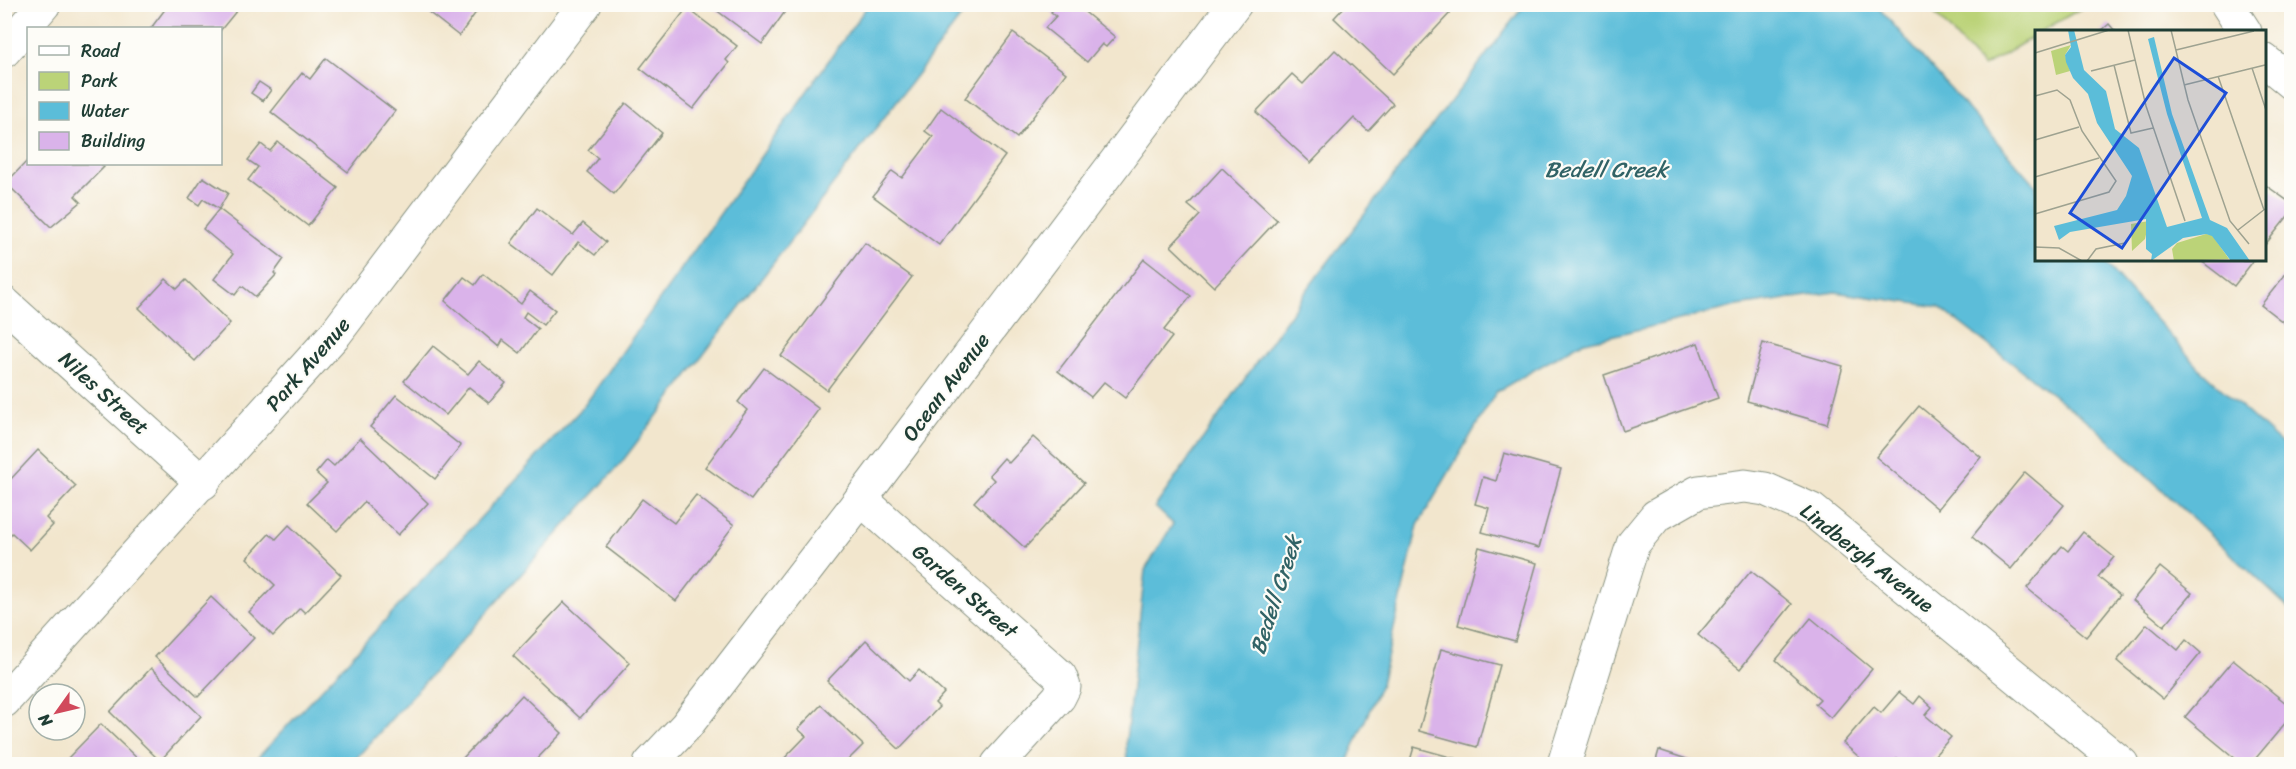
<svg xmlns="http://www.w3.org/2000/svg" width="2296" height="769" font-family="Sriracha,sans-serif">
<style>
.green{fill:#bbd378;stroke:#6d8856;stroke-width:1.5}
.water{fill:#5bbdd9;stroke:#3d7d86;stroke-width:1.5}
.building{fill:#dab3ea}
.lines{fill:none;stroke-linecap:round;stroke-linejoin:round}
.minor-casing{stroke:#889280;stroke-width:35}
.minor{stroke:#fff;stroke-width:33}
.labels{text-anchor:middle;stroke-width:4.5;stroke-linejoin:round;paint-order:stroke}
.street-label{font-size:21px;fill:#1f3d34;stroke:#fdfcf7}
.water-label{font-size:22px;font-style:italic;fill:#316366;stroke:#fdfcf7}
.inset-road{fill:none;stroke:#9ea290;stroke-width:1.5}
.view{fill:#1d4ed8;fill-opacity:0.15;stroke:#1d4ed8;stroke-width:3}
.inset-edge{fill:none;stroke:#1f3d34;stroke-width:3}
</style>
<rect width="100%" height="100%" fill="#fdfcf7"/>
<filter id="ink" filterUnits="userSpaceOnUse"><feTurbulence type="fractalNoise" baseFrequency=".0167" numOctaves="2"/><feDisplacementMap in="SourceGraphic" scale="12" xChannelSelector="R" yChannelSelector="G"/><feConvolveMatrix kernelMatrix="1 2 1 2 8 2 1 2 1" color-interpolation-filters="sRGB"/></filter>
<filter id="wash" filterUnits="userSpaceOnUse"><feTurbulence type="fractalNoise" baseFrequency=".008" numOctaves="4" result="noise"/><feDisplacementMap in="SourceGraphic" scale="24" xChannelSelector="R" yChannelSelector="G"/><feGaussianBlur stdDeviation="1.35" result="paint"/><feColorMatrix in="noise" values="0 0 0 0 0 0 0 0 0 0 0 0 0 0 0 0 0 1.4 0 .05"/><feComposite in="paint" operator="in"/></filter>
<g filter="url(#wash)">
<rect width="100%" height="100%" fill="#f2e6cd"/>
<path class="green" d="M1927,5h160l-45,26 -6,1v3l-53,32z"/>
<g class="water">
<path d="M1525,4l351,1 160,181v74h66l100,111 89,81v158l-196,-183 -156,-120 -104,-15 -97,14 -157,37 -85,49 -78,133 -37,159 -35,80h-219l-1,-24 19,-170 28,-46 -18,-17 157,-224z"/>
<path d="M868,5h102l-349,458 -270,301h-99l332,-358z"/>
</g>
<g id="blocks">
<g class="building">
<path d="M169,4h73l-22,27v-3h-69z"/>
<path d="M418,4h64l-23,32z"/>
<path d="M708,4h80l1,2 -27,38z"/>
<path d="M1058,4h17l40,33 -9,10 -4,-3 -15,18 -42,-34 11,-12 -5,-4z"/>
<path d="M1347,4h98l7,7 -59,63 -59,-56z"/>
<path d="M687,8l50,38 -11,14 3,3 -36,46 -53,-41z"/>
<path d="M2109,24l7,8h-16z"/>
<path d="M1013,33l53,40 -49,65 -52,-40z"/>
<path d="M1335,50l58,54 -25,27 -14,-13 -43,45 -55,-51 36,-38 11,10z"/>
<path d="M326,58l69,53 -47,61 -77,-60 31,-39 8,6z"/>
<path d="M259,82l12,8 -8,11 -12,-8z"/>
<path d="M626,103l36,30 -48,61 -27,-22 11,-14 -10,-8z"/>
<path d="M941,108l64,48 -66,89 -66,-49 19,-25 10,7 31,-41 -8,-6z"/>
<path d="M278,142l60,46 -30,38 -60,-46 10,-13 -10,-7 13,-16 9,7z"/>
<path d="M28,160v4h73l3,3 -29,29 6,6 -30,25 -45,-44z"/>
<path d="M1222,168l55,52 -63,67 -43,-41 29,-31 -12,-10z"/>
<path d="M203,177l25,16 -9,16 65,50 -10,14 2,2 -20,22 -14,-11 -7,9 -21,-16 19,-25 -30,-25 16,-20 -16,-10 -4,6 -10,-7z"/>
<path d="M2264,184l28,20v7l-28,35z"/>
<path d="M537,208l36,27 10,-12 23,19 -11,13 -17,-13 -25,33 -42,-32z"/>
<path d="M865,243l47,34 -85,113 -46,-34z"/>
<path d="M1144,259l47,37 -27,34 8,7 -47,61 -21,-16 -13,15 -33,-26z"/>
<path d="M2200,260h54l-20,26z"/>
<path d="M2292,266v63l-31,-24z"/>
<path d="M483,274l38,30 9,-13 25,19 -12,15 -17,-13 -3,5 15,12 -18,24 -17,-13 -4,7 -54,-46 19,-24 11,8z"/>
<path d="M166,279l11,10 9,-9 44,43 -35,38 -56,-53z"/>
<path d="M1698,343l20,55 -95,33 -19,-56z"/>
<path d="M1763,343l80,23 -16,58 -80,-23z"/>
<path d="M433,346l35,28 11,-13 27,22 -17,20 -20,-16 -23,28 -42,-34z"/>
<path d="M764,368l55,41 -68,91 -46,-33 42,-57 -9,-8z"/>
<path d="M396,395l65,51 -26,33 -65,-52z"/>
<path d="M1919,406l62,51 -43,52 -62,-52z"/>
<path d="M1033,437l51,46 -59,65 -51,-46 20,-22 -5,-5 15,-17 5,5z"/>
<path d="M360,438l68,65 -30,32 -34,-33 -27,29 -30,-28 20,-20 -11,-10 11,-13 7,6z"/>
<path d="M38,450l38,36 -30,32 7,7 -23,25 -18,-17 -8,8v-67l6,6z"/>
<path d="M1504,453l57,16 -22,79 -57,-16 7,-24 -14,-4 8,-27 13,4z"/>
<path d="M2025,472l39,33 -53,64 -39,-32z"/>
<path d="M696,495l38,30 -58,76 -70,-54 36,-48 32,24z"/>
<path d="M289,525l52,50 -36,38 -5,-5 -27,28 -24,-24 26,-27 -28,-27 22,-24 7,5z"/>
<path d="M2083,532l31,25 -16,20 22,18 -34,42 -59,-49 35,-42 6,5z"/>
<path d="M1479,547l58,16 -22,78 -57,-16z"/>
<path d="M2160,567l32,26 -28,33 -31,-26z"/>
<path d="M1751,571l41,33 -52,65 -42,-34z"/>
<path d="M211,597l43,41 -56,59 -43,-40z"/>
<path d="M564,602l66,61 -50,55 -67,-62z"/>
<path d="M1811,618l61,51 -41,49 -16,-14 5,-5 -44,-39z"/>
<path d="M2147,624l31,26 8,-10 15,13 -38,46 -46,-38z"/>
<path d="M866,640l43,41 10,-11 25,23 -9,10 4,4 -40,42 -72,-68z"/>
<path d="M1441,649l59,16 -23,82 -58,-16z"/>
<path d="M2233,660l59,48v7l-41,49h-9l-57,-47z"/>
<path d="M151,668l50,48 -41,45 -50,-49z"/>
<path d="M1899,692l15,12 6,-8 12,11 -7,8 26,22 -24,27h-23l-7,-5 -5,5h-25l-24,-21 31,-36 7,6z"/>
<path d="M522,695l40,38 -30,31h-65l-5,-5z"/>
<path d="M821,705l42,40 -19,19h-65l27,-28 -8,-7z"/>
<path d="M101,724l42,40h-69l-6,-6z"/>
<path d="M1414,747l58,16v1h-63z"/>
<path d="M1659,750l43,14h-47z"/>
</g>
</g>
</g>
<g filter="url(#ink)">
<use href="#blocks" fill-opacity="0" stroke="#889280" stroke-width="1.5"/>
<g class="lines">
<g class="minor-casing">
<g id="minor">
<path d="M2227,4l18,28"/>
<path d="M4,51l40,-47"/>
<path d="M2264,60l28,23"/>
<path d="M4,303l199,180"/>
<path d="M861,499l199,177 4,11 -5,10 -61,67"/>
<path d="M4,701l332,-368 249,-329"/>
<path d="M650,764l36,-38 175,-227 374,-495"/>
<path d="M1564,764l69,-220 23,-28 42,-24 47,-6 20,3 47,21 310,254"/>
</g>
</g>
<use href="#minor" class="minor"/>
</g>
</g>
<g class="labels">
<g class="street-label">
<text transform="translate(308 364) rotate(-49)" y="7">Park Avenue</text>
<text transform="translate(946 387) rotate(-53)" y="7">Ocean Avenue</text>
<text transform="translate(104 393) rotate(42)" y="7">Niles Street</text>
<text transform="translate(1867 558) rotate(38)" y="7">Lindbergh Avenue</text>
<text transform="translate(965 591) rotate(41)" y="7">Garden Street</text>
</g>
<g class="water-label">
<text x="1606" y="177">Bedell Creek</text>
<text transform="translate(1275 595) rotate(-72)" y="8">Bedell Creek</text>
</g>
</g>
<g transform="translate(2035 30)">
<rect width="231" height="231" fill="#f2e6cd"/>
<path d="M36,15l-6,10 5,16 -14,4 -5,-24zM114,191l-4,18 -13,12 -1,-27zM171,204l6,1 17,24 -55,2 -2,-12 5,-6z" fill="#bbd378"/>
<path d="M33,0h6l10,40 22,21 9,38 24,19 28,79 35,-9 -35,-104 -19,-75 6,-2 18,77 38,106 17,8 23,33h-19l-19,-25 -6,-2 -23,4 -32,23 1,-7 -6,-5v-30l-76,13 -11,8 -5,-14 63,-16 9,-14 6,-20 -35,-53 -9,-29 -15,-16 -7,-16 -1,-7 6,-8z" fill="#5bbdd9"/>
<path class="inset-road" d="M93,0l18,76 39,115M136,0l17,70 42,121 19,23M141,20l78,-19M0,23l74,-23M79,35l17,68 22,-5M217,38l14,42M56,41l44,-11M183,46l46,134M149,55l81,-20M0,66l22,-6 13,10 12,31 34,50 -7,11 -74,22M0,110l44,-13M0,147l64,-19M203,200l27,-21M0,217l24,1 23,13M52,231l9,-12 29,-6"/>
<path class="view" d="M139,28l52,35 -104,155 -52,-35z"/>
<rect width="231" height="231" class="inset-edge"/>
</g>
<rect width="2296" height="769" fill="none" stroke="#fdfcf7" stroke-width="24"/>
<rect x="27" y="27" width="195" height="138" fill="#fdfcf7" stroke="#a4b0a9" stroke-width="1.5"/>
<rect x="39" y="46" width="30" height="9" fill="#ffffff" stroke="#a4b0a9" stroke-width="1.5"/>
<text x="81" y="57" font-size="18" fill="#1f3d34">Road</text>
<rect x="39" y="72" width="30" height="18" fill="#bbd378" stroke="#a4b0a9" stroke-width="1.5"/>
<text x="81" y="87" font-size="18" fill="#1f3d34">Park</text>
<rect x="39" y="102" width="30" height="18" fill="#5bbdd9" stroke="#a4b0a9" stroke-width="1.5"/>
<text x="81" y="117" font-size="18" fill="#1f3d34">Water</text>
<rect x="39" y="132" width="30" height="18" fill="#dab3ea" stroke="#a4b0a9" stroke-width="1.5"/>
<text x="81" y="147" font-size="18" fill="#1f3d34">Building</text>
<g transform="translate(57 712) rotate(236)"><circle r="28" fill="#fdfcf7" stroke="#a4b0a9" stroke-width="1.5"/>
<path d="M0-4.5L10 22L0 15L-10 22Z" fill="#d1495b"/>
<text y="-9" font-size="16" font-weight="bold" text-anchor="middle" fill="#1f3d34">N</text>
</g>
</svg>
